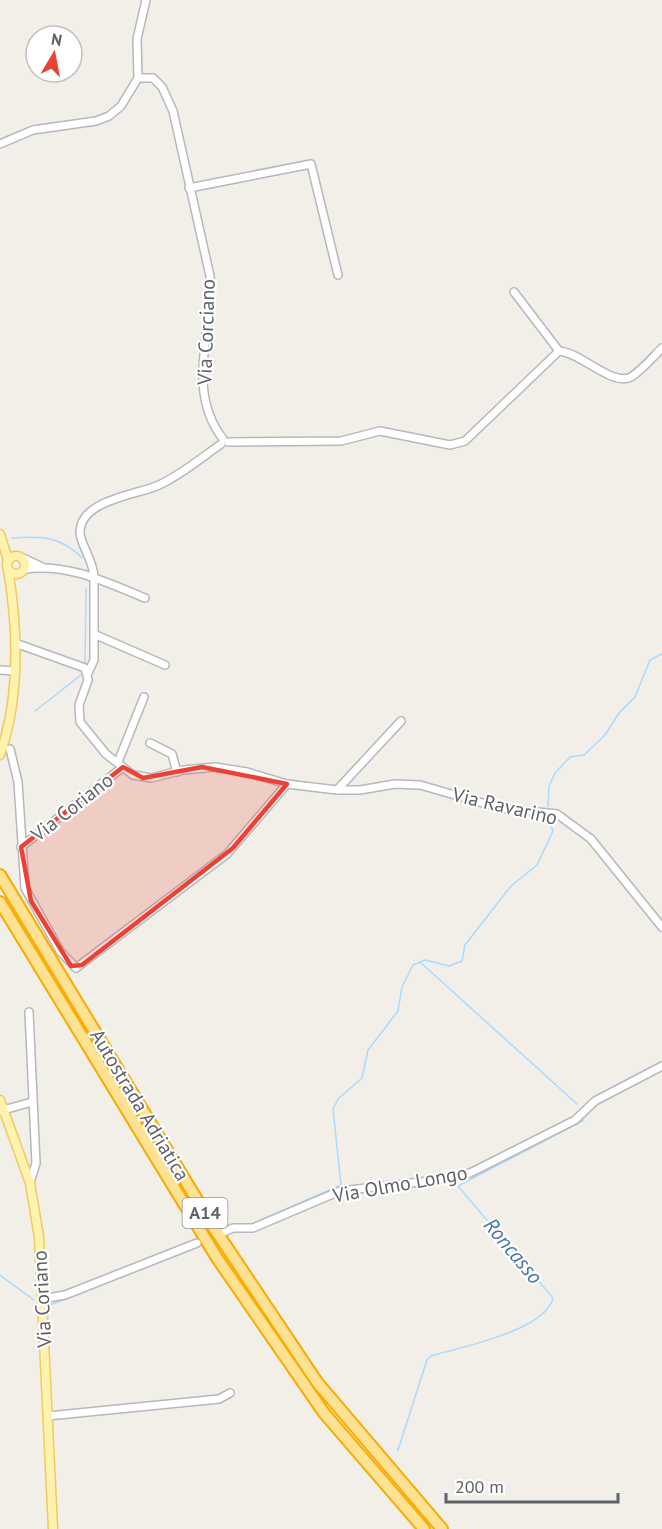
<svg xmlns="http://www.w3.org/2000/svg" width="662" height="1529" font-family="'PT Sans',sans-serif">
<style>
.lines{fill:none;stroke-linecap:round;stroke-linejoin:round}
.stream{stroke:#aadaff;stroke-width:1.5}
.minor-casing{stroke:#b5b8bc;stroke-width:10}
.major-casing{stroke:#f2c960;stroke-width:11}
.highway-casing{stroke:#f9ab00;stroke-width:14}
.minor{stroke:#fff;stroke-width:7}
.major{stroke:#fff2af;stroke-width:8}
.highway{stroke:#fde293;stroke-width:10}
.marked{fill:#ea4335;fill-opacity:0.2;stroke:#ea4335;stroke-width:4.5;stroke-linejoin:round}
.labels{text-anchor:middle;stroke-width:4.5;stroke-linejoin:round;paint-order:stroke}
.shield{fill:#fff;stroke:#8f9295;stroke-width:1.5}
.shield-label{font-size:18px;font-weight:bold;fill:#5f6368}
.street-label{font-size:20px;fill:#5f6368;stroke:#fff}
.water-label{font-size:21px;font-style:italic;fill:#4174aa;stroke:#fff}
</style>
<rect width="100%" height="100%" fill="#f1efe8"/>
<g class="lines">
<g class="stream">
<path d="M12,538c29,-2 49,-2 70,20"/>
<path d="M85,664l1,-76"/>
<path d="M35,711l46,-36"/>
<path d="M548,807l1,-21 6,-13 15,-16 14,-2 21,-20 14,-22 16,-16 15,-37 12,-6"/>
<path d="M420,962l157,142"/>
<path d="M249,1225l92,-40 -8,-76 5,-10 24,-21 6,-28 30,-39 4,-24 11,-22 12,-5 24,6 13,-5 3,-16 46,-59 26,-21 16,-34 -6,-15"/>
<path d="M0,1275l34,25"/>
<path d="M50,1305l146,-58"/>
<path d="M398,1450l29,-90 4,-4c30,-9 114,-25 122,-58l-95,-112 126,-66"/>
</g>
<g class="minor-casing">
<g id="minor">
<path d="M138,78h15l9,9 11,24 37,165c3,55 -25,114 13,163"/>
<path d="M0,144l33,-14 63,-9 13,-5 12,-10 17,-28 -1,-39 9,-39"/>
<path d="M189,188l122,-24 27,111"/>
<path d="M514,292l45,59"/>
<path d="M228,442l113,-1 39,-10 70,14 15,-4 94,-90c21,1 54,36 72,26 11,-7 22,-20 31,-29"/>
<path d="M23,558l19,9"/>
<path d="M25,569c43,-6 81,13 120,29"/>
<path d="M96,635l69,30"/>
<path d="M15,643l70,25 3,12 -9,25 1,17 26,32 27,21 18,3 32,-8 32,-3 32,5 40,12 50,6h23l35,-6 25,1 80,23 57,6 34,25 71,88"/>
<path d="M0,670l14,1"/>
<path d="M88,673l6,-13v-83c-1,-18 -13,-31 -14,-44 -1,-33 57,-38 79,-48 22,-10 42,-27 62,-41"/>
<path d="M150,743l22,11 5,18"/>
<path d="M10,749l8,33 7,106 35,63 16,17 151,-114 60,-70"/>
<path d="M118,762l26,-65"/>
<path d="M337,790l64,-69"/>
<path d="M21,847l102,-80"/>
<path d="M29,1012l7,151 -6,20"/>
<path d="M0,1111l32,-9"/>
<path d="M224,1232l9,-4h20l87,-37 107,-12 23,-6 105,-53 20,-19 67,-35"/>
<path d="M42,1299l23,-4 132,-52"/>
<path d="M48,1416l171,-17 11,-6"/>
</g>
</g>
<g class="major-casing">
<g id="major">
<path d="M0,534l8,26"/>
<circle cx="16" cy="565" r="9"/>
<path d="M0,755c20,-58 18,-126 8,-186"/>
<path d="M0,1100l30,83 9,54 14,292"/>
</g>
</g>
<g class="highway-casing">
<g id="highway">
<path d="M0,875l216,356 101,151 125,147"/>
<path d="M0,902l217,356 107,155 100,116"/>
</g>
</g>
<use href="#minor" class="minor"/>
<use href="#major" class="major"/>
<use href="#highway" class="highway"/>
</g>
<path class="marked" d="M123,767l20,11 59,-11 85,17 -54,64 -151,117 -11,1 -40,-65 -10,-54z"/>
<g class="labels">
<rect class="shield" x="182.5" y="1198" width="45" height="30" rx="4.5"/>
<g class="shield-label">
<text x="205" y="1219">A14</text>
</g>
<g class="street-label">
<text transform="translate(206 332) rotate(-88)" y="7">Via Corciano</text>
<text transform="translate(505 806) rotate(13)" y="7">Via Ravarino</text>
<text transform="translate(72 807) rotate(-38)" y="7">Via Coriano</text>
<text transform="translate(140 1105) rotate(59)" y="7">Autostrada Adriatica</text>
<text transform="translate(400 1184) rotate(-10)" y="7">Via Olmo Longo</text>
<text transform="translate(42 1299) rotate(-93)" y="7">Via Coriano</text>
</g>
<g class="water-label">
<text transform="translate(513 1251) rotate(50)" y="7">Roncasso</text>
</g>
</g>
<g transform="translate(54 54) rotate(10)"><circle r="28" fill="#ffffff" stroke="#bfc1c3" stroke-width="1.5"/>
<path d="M0-4.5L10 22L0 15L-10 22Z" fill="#ea4335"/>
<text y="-9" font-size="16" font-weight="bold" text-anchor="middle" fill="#5f6368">N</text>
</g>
<path d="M446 1493v9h172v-9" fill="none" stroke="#5f6368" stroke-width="3"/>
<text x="455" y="1493" font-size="18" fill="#5f6368" stroke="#ffffff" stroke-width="4.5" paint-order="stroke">200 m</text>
</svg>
